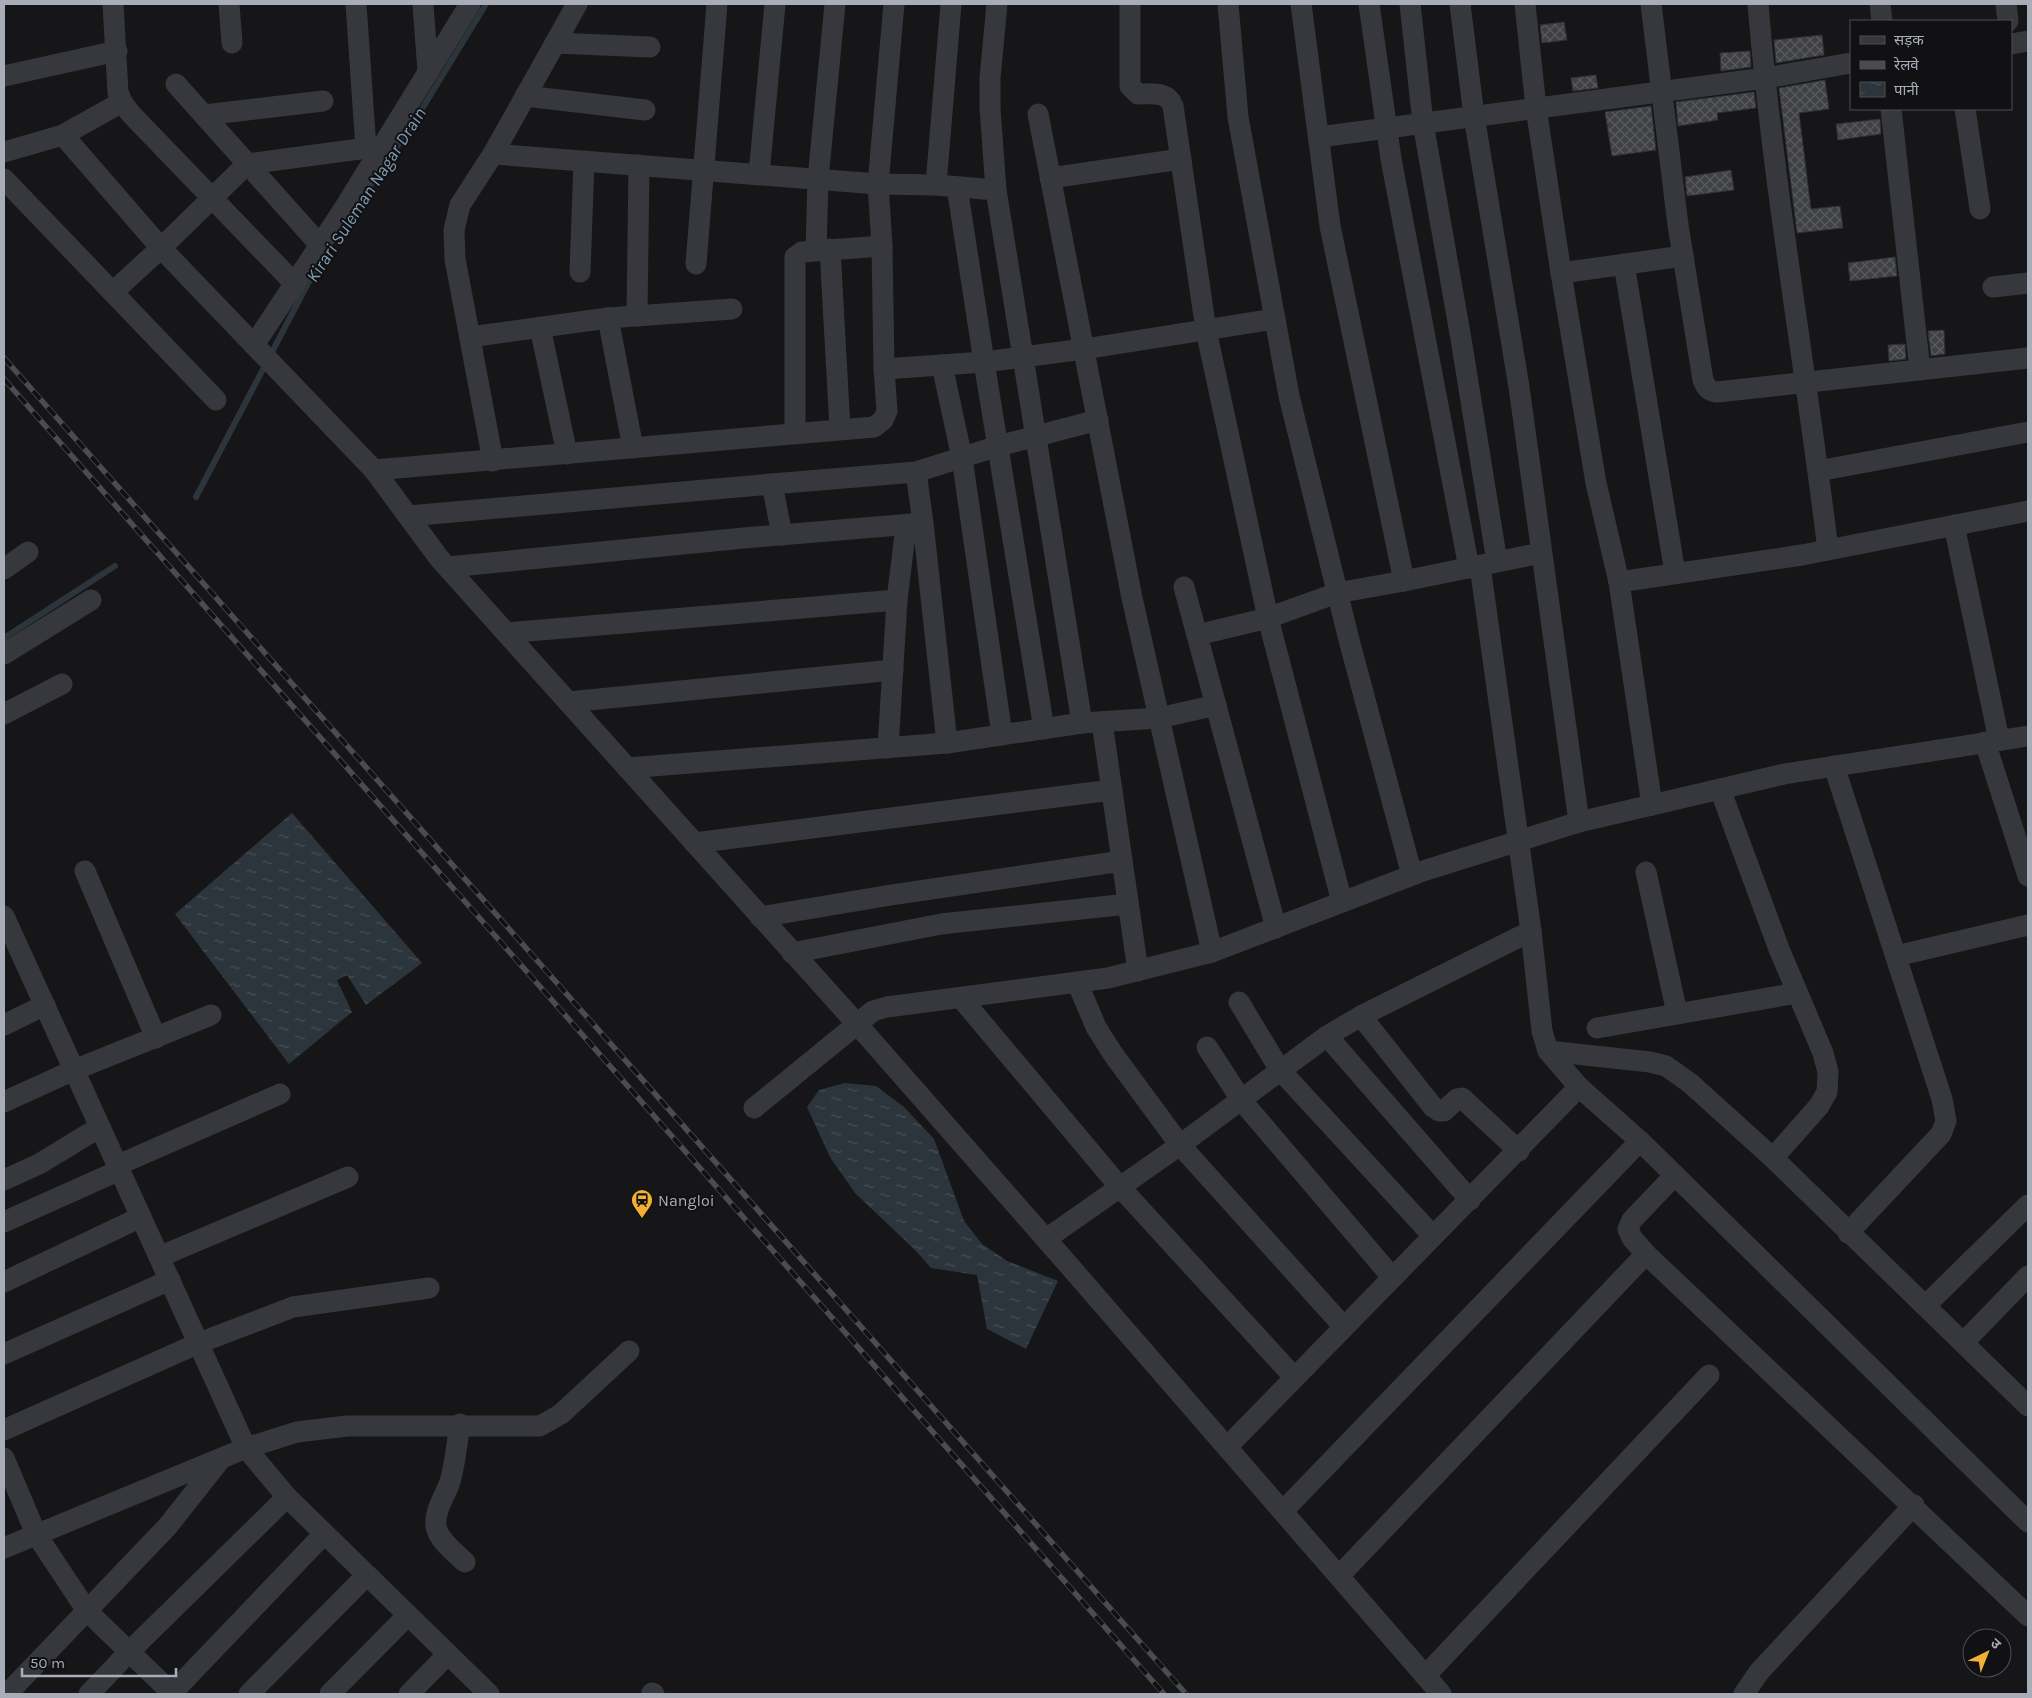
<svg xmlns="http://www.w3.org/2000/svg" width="2032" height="1698" font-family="Karla,'Noto Sans Devanagari',sans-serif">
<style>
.water{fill:url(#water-ripples)}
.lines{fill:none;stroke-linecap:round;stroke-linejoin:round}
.stream{stroke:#2c353c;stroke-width:6}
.building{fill:url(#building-cross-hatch);stroke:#303034}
.minor{stroke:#37383d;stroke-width:21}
.rail-casing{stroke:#4a4c52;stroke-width:5.5}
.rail{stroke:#111113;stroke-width:4;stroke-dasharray:11;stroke-linecap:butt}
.labels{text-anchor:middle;stroke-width:4;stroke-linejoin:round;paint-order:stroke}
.poi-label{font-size:16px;fill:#a8adb8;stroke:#111113;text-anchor:start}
.water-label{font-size:18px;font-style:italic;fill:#7f9bb3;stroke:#111113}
</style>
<defs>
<pattern id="water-ripples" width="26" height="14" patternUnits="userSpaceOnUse" patternTransform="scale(1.25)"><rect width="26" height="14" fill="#2c353c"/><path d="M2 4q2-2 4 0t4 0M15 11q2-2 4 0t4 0" fill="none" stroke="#485056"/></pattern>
<pattern id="building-cross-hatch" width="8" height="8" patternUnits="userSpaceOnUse" patternTransform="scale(1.25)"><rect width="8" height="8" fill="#404145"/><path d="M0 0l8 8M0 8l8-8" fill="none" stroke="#595a5e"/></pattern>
</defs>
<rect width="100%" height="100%" fill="#161618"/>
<g class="water">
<path d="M292,813l130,150 -56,42 -19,-30 -10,5 15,32 -63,52 -114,-150z"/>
<path d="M845,1083l31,3 28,21 30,32 30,82 18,23 25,17 51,20 -32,68 -39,-20 -10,-54 -46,-7 -16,-18 -60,-57 -25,-36 -23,-50 12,-17z"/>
</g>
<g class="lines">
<g class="stream">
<path d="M370,186l47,-69 69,-113"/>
<path d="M196,497l119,-227"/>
<path d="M4,638l111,-72"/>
</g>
</g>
<g class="building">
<path d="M1564,22l3,18 -25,3 -2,-18z"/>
<path d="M1822,35l2,20 -48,8 -2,-23z"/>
<path d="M1750,51l1,16 -30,4 -1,-18z"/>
<path d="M1596,75l2,13 -25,3 -2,-13z"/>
<path d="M1825,80l4,29 -30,4 12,96 29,-3 3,22 -46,5 -18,-145z"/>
<path d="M1754,92l2,16 -39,5 1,7 -40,6 -2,-24z"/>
<path d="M1651,106l5,44 -44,6 -7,-44z"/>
<path d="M1880,119l1,15 -43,6 -2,-16z"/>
<path d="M1731,170l3,20 -47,6 -2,-19z"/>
<path d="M1895,257l2,19 -47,5 -2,-18z"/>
<path d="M1944,330l1,24 -14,2 -3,-25z"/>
<path d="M1905,344l1,15 -17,2 -1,-16z"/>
</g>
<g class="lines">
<g class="minor">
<path d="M113,4l5,88 4,10 9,12 164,170"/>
<path d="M229,4l3,39"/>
<path d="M356,4l10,145"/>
<path d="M423,4l5,68"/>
<path d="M997,4l-7,74v30l6,82 86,533"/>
<path d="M1130,4v82l8,8c14,0 30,-3 35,12l33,224 62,288 74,284"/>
<path d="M1228,4l10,113 51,279 60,244 63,235"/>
<path d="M1369,4l22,155 78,409"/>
<path d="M1410,4l13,119 38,216 36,223"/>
<path d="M1460,4l14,112 45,271 60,435"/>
<path d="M1525,4l11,104 25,165 35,210 23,99 33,223"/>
<path d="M1651,4l27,221 25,155c3,7 5,11 14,12l311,-34"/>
<path d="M1758,4c15,183 48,364 70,546"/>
<path d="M1880,4l2,17"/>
<path d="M2006,4l2,17"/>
<path d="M555,43l95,4"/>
<path d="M2011,44l17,-3"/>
<path d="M4,76l113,-25"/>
<path d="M176,84l144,161"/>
<path d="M525,96l120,14"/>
<path d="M1891,109l29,261"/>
<path d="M1965,109l15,100"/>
<path d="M1038,114l94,484 80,354"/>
<path d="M204,115l119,-14"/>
<path d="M63,135l59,-33"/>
<path d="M1319,137l446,-59 86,-15"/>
<path d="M4,152l59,-17 98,113 213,222 65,88 418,466 209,238 375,432"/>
<path d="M493,154l385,30 58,1 60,5"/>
<path d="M759,174l16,-170"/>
<path d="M1050,178l131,-19"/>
<path d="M4,179l212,221"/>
<path d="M936,185l15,-181"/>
<path d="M957,187l27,175 60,367"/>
<path d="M830,249l10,180"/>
<path d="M816,250l2,-71 17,-175"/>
<path d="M696,264l21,-260"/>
<path d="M1624,264l51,309"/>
<path d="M580,272l4,-111"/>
<path d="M1561,273l122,-17"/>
<path d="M1993,287l35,-4"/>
<path d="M113,292l48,-44 86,-84 135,-18"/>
<path d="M637,316l2,-151"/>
<path d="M608,318l25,130"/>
<path d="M540,327l27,127"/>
<path d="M470,337l138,-19 124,-9"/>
<path d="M254,345l91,-138 125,-203"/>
<path d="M942,365l20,93 40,277"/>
<path d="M884,369l100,-7 100,-13 191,-30"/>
<path d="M795,433v-176l7,-5 80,-6"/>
<path d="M493,461l-38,-202 -1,-29 6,-25 33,-51 84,-150"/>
<path d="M374,470l500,-43 9,-7 4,-9 -3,-42 -2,-123 -4,-62 16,-180"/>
<path d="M1818,471l210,-39"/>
<path d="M408,516l364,-32"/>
<path d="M1954,525l45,215"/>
<path d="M782,535l-10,-51 144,-12"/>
<path d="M1480,566l51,365 11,100 6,20 31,36 61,54 388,381"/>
<path d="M448,567l296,-29 179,-15"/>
<path d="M4,569l24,-17"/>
<path d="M1404,581l137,-28"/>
<path d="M1619,582l183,-27 226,-44"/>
<path d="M1184,587l92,341"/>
<path d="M506,633l391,-33"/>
<path d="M1197,635l71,-17 69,-25 67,-12 -74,-355 -29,-222"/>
<path d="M4,654l87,-54"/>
<path d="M568,702l325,-32"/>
<path d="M4,714l58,-30"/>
<path d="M1102,722l36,249"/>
<path d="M1985,742l43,134"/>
<path d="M947,743l-24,-220 -7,-51 82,-26 100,-26"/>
<path d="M888,748l9,-148 9,-74"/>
<path d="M1834,766l108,333 4,22 -5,13 -93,99"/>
<path d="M627,768l320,-25 135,-20 77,-5 57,-13"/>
<path d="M1720,789l59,160 44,104 5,19 -1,20 -8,14 -46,52"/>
<path d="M694,843l418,-53"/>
<path d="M85,871l71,167"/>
<path d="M1646,872l31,141"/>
<path d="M4,916l242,532 41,49 202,197"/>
<path d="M760,917l131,-22 231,-34"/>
<path d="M792,953l149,-29 187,-20"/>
<path d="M1896,956l132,-31"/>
<path d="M1077,982l19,45 17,27 67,91 164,182"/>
<path d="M961,998l158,188 175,191"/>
<path d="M1239,1002l41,68 153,166"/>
<path d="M1361,1016l72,91 6,4h5l13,-12 5,-1 57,53"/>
<path d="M4,1025l41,-20"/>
<path d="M1597,1028l200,-35"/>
<path d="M1327,1036l143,164"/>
<path d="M1207,1047l35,54 150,176"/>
<path d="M1548,1051l102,11 16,4 24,17 83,75 255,248"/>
<path d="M4,1102l70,-32 137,-55"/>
<path d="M754,1108l119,-97 14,-4 221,-29 104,-26 211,-81 156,-49 205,-48 244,-38"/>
<path d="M118,1165l162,-71"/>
<path d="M1675,1175l-43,45 -4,9 4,9 14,16 382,362"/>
<path d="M4,1180l35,-16 61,-37"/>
<path d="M4,1222l116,-52"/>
<path d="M1046,1239l134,-94 147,-109 34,-20 170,-85"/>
<path d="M159,1257l189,-80"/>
<path d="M4,1282l137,-65"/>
<path d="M1925,1306l103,-101"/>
<path d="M1964,1342l64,-66"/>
<path d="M4,1354l166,-74"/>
<path d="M460,1424c-3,19 -5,40 -10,58 -5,14 -16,29 -14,44 2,14 19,27 29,36"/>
<path d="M4,1430l195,-87 94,-36 136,-19"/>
<path d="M1227,1447l352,-360"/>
<path d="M4,1458l32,76 51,77 86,83"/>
<path d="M1283,1511l357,-370"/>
<path d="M4,1548l242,-100 51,-16 50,-6h193l21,-12 68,-63"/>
<path d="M1339,1576l307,-322"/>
<path d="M1425,1676l284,-301"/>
<path d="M652,1693l2,1"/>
<path d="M7,1694l160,-167 53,-67"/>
<path d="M89,1694l40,-42 158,-155"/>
<path d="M171,1694l153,-160"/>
<path d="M249,1694l118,-119"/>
<path d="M330,1694l78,-79"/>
<path d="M409,1694l39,-40"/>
<path d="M1744,1694l15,-22 155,-167"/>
</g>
<g class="rail-casing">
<g id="rail">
<path d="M4,358l1182,1336"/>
<path d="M4,379l1160,1315"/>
</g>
</g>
<use href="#rail" class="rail"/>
</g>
<defs>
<g id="station-pin" transform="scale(1.125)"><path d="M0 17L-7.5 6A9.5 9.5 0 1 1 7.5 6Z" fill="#f2b134" stroke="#111113"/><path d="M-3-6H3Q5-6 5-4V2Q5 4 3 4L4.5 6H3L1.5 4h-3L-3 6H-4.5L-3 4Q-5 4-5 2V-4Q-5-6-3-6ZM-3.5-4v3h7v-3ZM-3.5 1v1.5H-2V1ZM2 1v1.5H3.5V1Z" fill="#111"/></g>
</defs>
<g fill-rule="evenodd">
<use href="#station-pin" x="642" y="1200"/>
</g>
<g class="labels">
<g class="poi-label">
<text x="658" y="1206">Nangloi</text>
</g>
<g class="water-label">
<text transform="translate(366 195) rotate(-57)" y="6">Kirari Suleman Nagar Drain</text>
</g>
</g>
<rect width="2032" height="1698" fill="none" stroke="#a8adb8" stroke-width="10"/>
<rect x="1850" y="20" width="162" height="90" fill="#111113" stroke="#4d4f55"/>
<rect x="1860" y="36" width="25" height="8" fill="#37383d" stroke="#4d4f55"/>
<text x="1894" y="45" font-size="15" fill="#a8adb8">सड़क</text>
<rect x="1860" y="61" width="25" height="8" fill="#4a4c52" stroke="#4d4f55"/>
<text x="1894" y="70" font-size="15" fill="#a8adb8">रेलवे</text>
<rect x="1860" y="82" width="25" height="15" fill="url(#water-ripples)" stroke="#4d4f55"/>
<text x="1894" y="95" font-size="15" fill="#a8adb8">पानी</text>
<g transform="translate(1987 1653) rotate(43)"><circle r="24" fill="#111113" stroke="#4d4f55"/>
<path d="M0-4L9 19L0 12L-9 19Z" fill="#f2b134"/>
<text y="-8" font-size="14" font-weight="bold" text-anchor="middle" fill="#a8adb8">उ</text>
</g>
<path d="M22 1668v8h154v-8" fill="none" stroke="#a8adb8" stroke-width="2.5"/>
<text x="30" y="1668" font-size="15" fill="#a8adb8" stroke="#111113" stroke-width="4" paint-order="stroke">50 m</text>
</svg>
